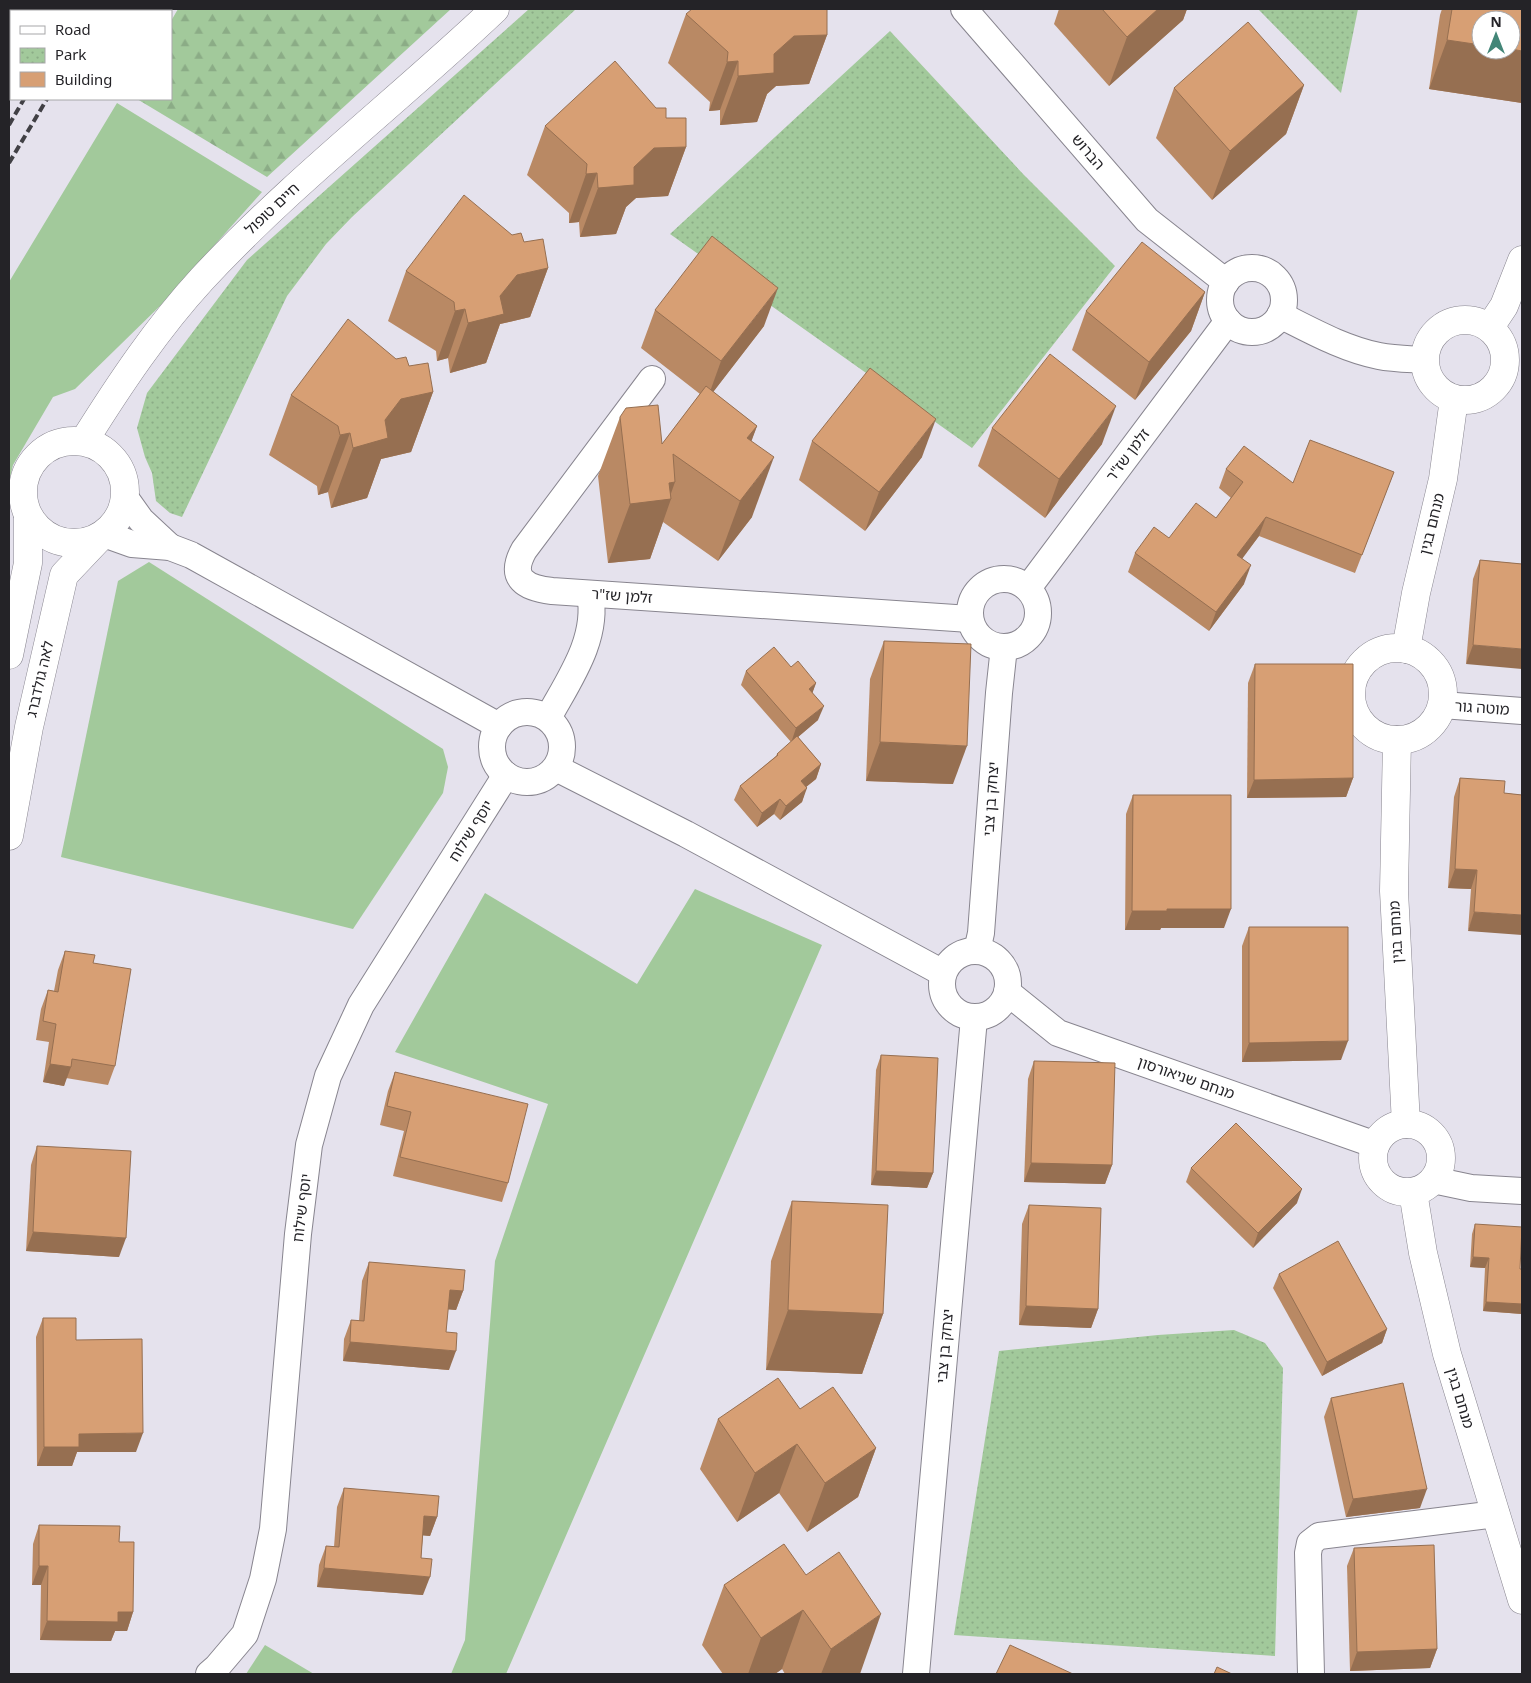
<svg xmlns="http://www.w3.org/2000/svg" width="1531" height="1683" font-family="Georgia,'Noto Sans Hebrew',serif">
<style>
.grass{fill:#a2c99b}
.forest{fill:url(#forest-firs)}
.park{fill:url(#park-dots)}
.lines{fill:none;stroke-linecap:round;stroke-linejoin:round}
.street-casing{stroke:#88858f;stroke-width:28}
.secondary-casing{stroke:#88858f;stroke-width:29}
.street{stroke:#fff;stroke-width:26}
.secondary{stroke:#fff;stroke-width:28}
.rail{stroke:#414045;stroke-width:4;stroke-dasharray:8 4;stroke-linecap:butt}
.wall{fill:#b98964}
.shaded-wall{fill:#966f51}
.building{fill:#d79f74;stroke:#966f51}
.labels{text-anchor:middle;stroke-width:4;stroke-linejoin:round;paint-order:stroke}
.street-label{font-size:15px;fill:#242327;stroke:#fff}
</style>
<defs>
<pattern id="forest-firs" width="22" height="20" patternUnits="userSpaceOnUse" patternTransform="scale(1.25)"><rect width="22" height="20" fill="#a2c99b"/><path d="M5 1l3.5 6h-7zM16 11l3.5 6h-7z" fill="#8bac86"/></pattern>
<pattern id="park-dots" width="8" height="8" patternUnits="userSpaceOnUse" patternTransform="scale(1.25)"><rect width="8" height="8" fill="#a2c99b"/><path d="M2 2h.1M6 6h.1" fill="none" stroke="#8bac86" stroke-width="1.8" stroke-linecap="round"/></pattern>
</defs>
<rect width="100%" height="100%" fill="#e5e2ed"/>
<g class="grass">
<path d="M117,103l145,89 -102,114 -85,83 -22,8 -40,68 -4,17v-200z"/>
<path d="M149,562l294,187 5,18 -5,26 -90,136 -292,-72 57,-276z"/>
<path d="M695,889l127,56 -316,729h-55l14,-34 30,-379 53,-157 -153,-52 90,-159 152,91z"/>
<path d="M265,1645l49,29h-68z"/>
</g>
<path class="forest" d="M178,9h273l-184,168 -130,-78h34v-78z"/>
<g class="park">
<path d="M529,9h47l-224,208 -26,27 -39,52 -105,221 -12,-4 -14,-12 -4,-28 -7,-16 -8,-29 10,-35 100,-133z"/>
<path d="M1258,9h100l-17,84z"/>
<path d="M890,31l133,143 92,92 -143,182 -302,-214z"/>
<path d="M1234,1330l31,13 18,25 -8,288 -321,-21 45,-284 159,-16z"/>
</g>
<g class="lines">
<g class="street-casing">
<g id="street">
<path d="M964,9l183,211 79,62"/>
<circle cx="1252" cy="300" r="32"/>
<path d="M1280,315c32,16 64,34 99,41 15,3 31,3 46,4"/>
<path d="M652,379l-128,171c-16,29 2,38 28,41l418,28"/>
<path d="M126,499l15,21 29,27"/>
<path d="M104,534l28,10 38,3 21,8 308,171"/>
<circle cx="1004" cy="613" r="34"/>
<path d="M1028,588l200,-267"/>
<path d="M1442,705l80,6"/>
<circle cx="527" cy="747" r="35"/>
<path d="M548,718c20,-37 51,-79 42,-124"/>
<path d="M556,768l130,66 257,139"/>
<circle cx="975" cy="984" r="33"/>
<path d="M977,951l4,-18 18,-240 5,-46"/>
<path d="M1007,992l51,41 318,112"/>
<path d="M1433,1180l38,8 51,3"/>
<path d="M209,1674l8,-7 28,-33 18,-55 10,-50 25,-295 11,-89 19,-69 33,-71 145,-230"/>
<path d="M916,1674l58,-656"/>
<path d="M1311,1674l-3,-121 2,-10 9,-7 177,-22"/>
</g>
</g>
<g class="secondary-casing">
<g id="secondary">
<circle cx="1465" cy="360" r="40"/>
<path d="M1490,327l14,-21 18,-46"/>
<circle cx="74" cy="492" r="51"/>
<path d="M84,441c35,-56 73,-113 118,-162 91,-98 197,-179 293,-270"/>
<circle cx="1397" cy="694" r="46"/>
<path d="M1406,649l10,-56 27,-114 11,-80"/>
<path d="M9,655l19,-92v-47"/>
<path d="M1397,740l-3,151 12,233"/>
<path d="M9,836l20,-109 35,-152 36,-38"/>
<circle cx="1407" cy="1158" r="34"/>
<path d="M1413,1192l10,61 24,101 75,246"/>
</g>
</g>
<use href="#street" class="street"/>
<use href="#secondary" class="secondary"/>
<g class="rail">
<path d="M77,11l2,-2"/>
<path d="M100,11l1,-2"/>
<path d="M9,125l15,-26"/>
<path d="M9,163l38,-64"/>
</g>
</g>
<g class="wall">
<path d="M1059,9h128l-4,11 -74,66 -55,-62z"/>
<path d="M1442,9h80v94l-93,-14 11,-74z"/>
<path d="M686,14l141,21 -18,49 -33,2 -9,8 -10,28 -37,3v-15l-11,1 1,-9 -42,-39z"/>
<path d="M1304,85l-18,49 -74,66 -56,-62 18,-50z"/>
<path d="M656,108l10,10 20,29 -18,49 -32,2 -10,9 -10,27 -36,3 -1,-15 -10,1v-10l-42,-38 18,-49z"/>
<path d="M512,235l12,7 24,26 -18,49 -30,7 -14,39 -36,10 -2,-15 -11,3 -1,-10 -48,-30 18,-50z"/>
<path d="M1205,292l-14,39 -56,69 -63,-50 14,-39z"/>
<path d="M655,310l109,16 -51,66 44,34 -6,15 1,76 -34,44 -55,-39 -13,37 -42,4 -10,-87 22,-59 42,27 38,-50 -59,-46z"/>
<path d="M396,359l13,7 24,26 -22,60 -30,7 -14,39 -36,10 -3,-16 -10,3 -1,-9 -48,-31 22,-60z"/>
<path d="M992,428l110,16 -57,74 -67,-52z"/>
<path d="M812,441l110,16 -57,74 -66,-51z"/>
<path d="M1226,469l67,14 101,-11 -39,101 -96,-37 -17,22 2,26 -35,47 -81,-59 7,-19 81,-35 15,-20 -12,-10z"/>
<path d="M1480,560l42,4 -56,100 7,-85z"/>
<path d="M884,641l69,143 -87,-3 4,-102z"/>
<path d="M1255,664l98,114 -7,19 -99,1 1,-115z"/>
<path d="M791,667l25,16 -4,10 6,27 -20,17 23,27 -5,15 -10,8 -4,15 -22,18 -6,-6 -17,13 -23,-27 6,-14 36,-30 1,-2 14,-12 -50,-57 5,-14z"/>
<path d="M1460,778l44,15 18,2 -54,136 3,-42 -23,-1 6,-91z"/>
<path d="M1133,795l91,133h-63l-1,2h-35l1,-116z"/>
<path d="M1249,927l92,133 -99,2v-116z"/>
<path d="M65,951l28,12 22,103 -7,19 -42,-7 -2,8 -21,-4 6,-40 -13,-2 5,-31 7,-19 6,1 4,-21z"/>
<path d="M881,1055l52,118 -6,15 -56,-3 5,-115z"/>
<path d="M1034,1061l78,104 -7,19 -81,-2 4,-103z"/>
<path d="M395,1072l113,111 -6,19 -109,-26 11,-45 -24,-6 8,-34z"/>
<path d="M37,1146l82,111 -93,-6 5,-86z"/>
<path d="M1191,1168l106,35 -44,45 -67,-66z"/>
<path d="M792,1201l91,113 -21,60 -96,-4 5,-109z"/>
<path d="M1029,1205l69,104 -7,19 -72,-3 3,-101z"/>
<path d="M1475,1224l45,45h2v45l-39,-3 2,-43 -15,-1 2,-33z"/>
<path d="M369,1262l94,29 -7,19 -8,-1 -2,23 3,38 -106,-9 1,-22 7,-19 8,1 3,-40z"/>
<path d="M1279,1274l108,55 -5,14 -60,33 -49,-88z"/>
<path d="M43,1318l33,22 60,112h-59l-5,14h-35l-1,-129z"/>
<path d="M1331,1398l89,110 -74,9 -22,-100z"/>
<path d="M800,1409l76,39 -18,49 -51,35 -28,-39 -42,29 -37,-53 18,-50z"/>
<path d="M344,1488l93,29 -7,19 -7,-1 -2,23 2,37 -106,-8 2,-22 7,-19 8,1 3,-40z"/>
<path d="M39,1525l80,17 14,70 -6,19h-12l-4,10 -71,-1 1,-55h-9l1,-41z"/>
<path d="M784,1544l76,130h-75l-3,-5 -7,5h-52l-21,-29 22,-60z"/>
<path d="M1354,1548l83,101 -7,19 -80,3 -3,-105z"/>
</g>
<g class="shaded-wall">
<path d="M1158,9h29l-4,11 -74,66 18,-49z"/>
<path d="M827,35l-18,49 -33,2 -9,8 -10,28 -37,3 18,-49 36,-22 20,-18z"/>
<path d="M1447,40l34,5v5h30v-1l11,2v52l-93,-14z"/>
<path d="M738,61l-18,49 -11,1 18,-49z"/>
<path d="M1304,85l-18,49 -74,66 18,-49z"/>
<path d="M686,147l-18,49 -32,2 -10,9 -10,27 -36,3 18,-49 36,-21 20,-19z"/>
<path d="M597,173l-18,49 -10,1 17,-49z"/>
<path d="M548,268l-18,49 -30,7 -14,39 -36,10 18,-50 32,-27 17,-21z"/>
<path d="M778,288l-14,38 -57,74 14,-39z"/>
<path d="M1205,292l-14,39 -56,69 14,-38z"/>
<path d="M465,309l-17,49 -11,3 18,-50z"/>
<path d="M433,392l-22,60 -30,7 -14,39 -36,10 22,-60 32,-28 16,-21z"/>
<path d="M1116,406l-14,38 -57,74 14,-39z"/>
<path d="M936,419l-14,38 -57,74 14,-39z"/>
<path d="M757,426l-22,60 12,-48z"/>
<path d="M350,433l-22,59 -10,3 22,-60z"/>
<path d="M774,457l-22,60 -34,44 22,-60z"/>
<path d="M675,482l-6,17h2l-21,60 -42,4 22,-59 39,-21z"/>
<path d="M1266,517l-7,19 -28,38 6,-19z"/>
<path d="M1251,565l-7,19 -35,47 7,-19z"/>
<path d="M1473,645l49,4v20l-56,-5z"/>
<path d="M816,683l-5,14 -2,-8z"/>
<path d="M824,706l-6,14 -27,23 5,-15z"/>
<path d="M880,742l87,4 -14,38 -87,-3z"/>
<path d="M821,764l-5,15 -20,16 5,-14z"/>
<path d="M1353,778l-7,19 -99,1 7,-18z"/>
<path d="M807,788l-5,14 -22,18 6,-14z"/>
<path d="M780,799l-6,15 -17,13 5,-14z"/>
<path d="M1455,869l22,1 -6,19 -23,-1z"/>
<path d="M1167,909h64l-7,19h-63l-1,2h-35l7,-19z"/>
<path d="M1474,912l48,3v20l-54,-4z"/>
<path d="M1348,1041l-7,19 -99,2 7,-19z"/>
<path d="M50,1064l21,3 -7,19 -21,-4z"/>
<path d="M1031,1163l81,2 -7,19 -81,-2z"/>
<path d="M876,1171l57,2 -6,15 -56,-3z"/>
<path d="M1302,1189l-5,14 -44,45 5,-15z"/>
<path d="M33,1232l93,6 -7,19 -93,-6z"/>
<path d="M1473,1257l16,1 -4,10 -15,-1z"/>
<path d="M450,1290l13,1 -7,19 -13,-1z"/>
<path d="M1486,1302l36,2v10l-39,-3z"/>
<path d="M1026,1306l72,3 -7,19 -72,-3z"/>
<path d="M788,1310l95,4 -21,60 -96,-4z"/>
<path d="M1387,1329l-5,14 -60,33 5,-14z"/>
<path d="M350,1342l106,9 -7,19 -106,-9z"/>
<path d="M143,1433l-7,19h-59l-5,14h-35l7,-19 35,-13z"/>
<path d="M797,1444l-18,49 -42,29 18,-49z"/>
<path d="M876,1448l-18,49 -51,35 18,-49z"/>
<path d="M1427,1489l-7,19 -74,9 7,-18z"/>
<path d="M424,1516l13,1 -7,19 -13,-1z"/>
<path d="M39,1566h9l-7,19h-9z"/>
<path d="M324,1568l106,9 -7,18 -106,-8z"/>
<path d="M803,1610l-21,59 -7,5h-27l13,-36z"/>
<path d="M118,1612h15l-6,19h-12l-4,10 -71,-1 7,-19z"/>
<path d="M881,1614l-21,60h-39l10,-25z"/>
<path d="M1437,1649l-7,19 -80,3 7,-19z"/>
</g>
<g class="building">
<path d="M692,9h135v26l-33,1 -20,18v19l-36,3v-15l-11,1 1,-10 -42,-38z"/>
<path d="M1102,9h56l-31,28z"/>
<path d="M1452,9h70v42l-11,-2v-29h-30v25l-34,-5z"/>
<path d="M1248,22l56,63 -74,66 -56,-63z"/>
<path d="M615,61l41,47h10v10h20v29l-32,1 -20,19v18l-36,3 -1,-15 -11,1 1,-10 -42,-38z"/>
<path d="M464,195l48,40 9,-2 3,9 19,-3 5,29 -31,7 -17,21 4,18 -36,9 -3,-14 -10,2 -1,-9 -48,-31z"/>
<path d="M712,236l66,52 -57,73 -66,-51z"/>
<path d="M1142,242l63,50 -56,70 -63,-51z"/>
<path d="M348,319l48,40 10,-2 3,9 19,-3 5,29 -32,7 -16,21 3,18 -35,10 -3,-15 -10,2 -2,-9 -47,-31z"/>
<path d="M1050,354l66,52 -57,73 -67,-51z"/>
<path d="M870,368l66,51 -57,73 -67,-51z"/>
<path d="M706,386l51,40 -10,12 27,19 -34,44 -67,-47 2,28 -6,1 2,16 -41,5 -10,-87 6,-9 32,-3 4,39z"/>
<path d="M1310,440l84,32 -32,83 -96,-38 -29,38 14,10 -35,47 -81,-59 19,-26 15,11 27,-35 20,15 27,-36 -17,-13 18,-23 49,37z"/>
<path d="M1480,560l42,4v85l-49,-4z"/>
<path d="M884,641l87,3 -4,102 -87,-4z"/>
<path d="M774,647l17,20 7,-6 18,22 -7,6 15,17 -28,22 -50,-57z"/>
<path d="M1255,664h98v114l-99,2z"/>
<path d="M797,736l24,28 -20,17 6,7 -21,18 -6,-7 -18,14 -22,-27 38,-31 -1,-1z"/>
<path d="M1460,778l45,3 -1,12 18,2v120l-48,-3 3,-42 -22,-1z"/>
<path d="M1133,795h98v114h-64v2h-35z"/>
<path d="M1249,927h99v114l-99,2z"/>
<path d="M65,951l30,4 -2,8 38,6 -16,97 -43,-7 -1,8 -21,-3 6,-40 -13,-3 5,-31 10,2z"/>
<path d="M881,1055l57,3 -5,115 -57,-2z"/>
<path d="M1034,1061l81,2 -3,102 -81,-2z"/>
<path d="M395,1072l133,32 -20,79 -108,-26 11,-45 -24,-6z"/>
<path d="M1236,1123l66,66 -44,44 -67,-65z"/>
<path d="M37,1146l94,5 -5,87 -93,-6z"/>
<path d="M792,1201l96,4 -5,109 -95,-4z"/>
<path d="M1029,1205l72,3 -3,101 -72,-3z"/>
<path d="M1475,1224l47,3 -2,42h2v35l-36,-2 3,-44 -16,-1z"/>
<path d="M1338,1241l49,88 -60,33 -48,-88z"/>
<path d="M369,1262l96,8 -2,21 -13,-1 -4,42 11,1 -1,18 -106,-9 1,-22 13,1z"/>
<path d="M43,1318h33v22l66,-1 1,94 -64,1v13h-35z"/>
<path d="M778,1378l22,31 33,-22 43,61 -51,35 -28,-39 -42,29 -37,-54z"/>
<path d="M1403,1383l24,106 -74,10 -22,-101z"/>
<path d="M344,1488l95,8 -2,21 -13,-1 -3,42 11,1 -2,18 -106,-9 2,-22 13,1z"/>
<path d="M39,1525l81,1 -1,16h15l-1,70h-15v10l-71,-1 1,-55h-9z"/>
<path d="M784,1544l22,31 33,-23 42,62 -50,35 -28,-39 -42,28 -37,-53z"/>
<path d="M1434,1545l3,104 -80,3 -3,-104z"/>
<path d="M1010,1645l63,29h-77z"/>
<path d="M1217,1667l15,7h-18z"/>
</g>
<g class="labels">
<g class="street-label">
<text transform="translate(1088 152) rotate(49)" y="5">הברוש</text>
<text transform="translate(272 209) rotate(-43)" y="5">חיים טופול</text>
<text transform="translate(1128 455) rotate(-53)" y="5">זלמן שז"ר</text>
<text transform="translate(1432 524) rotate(-76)" y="5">מנחם בגין</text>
<text transform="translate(622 596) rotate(4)" y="5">זלמן שז"ר</text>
<text transform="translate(40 679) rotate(-77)" y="5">לאה גולדברג</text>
<text transform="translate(1482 708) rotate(4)" y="5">מוטה גור</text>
<text transform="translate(991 799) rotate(-86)" y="5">יצחק בן צבי</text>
<text transform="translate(471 831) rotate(-58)" y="5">יוסף שילוח</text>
<text transform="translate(1396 932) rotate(-93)" y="5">מנחם בגין</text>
<text transform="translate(1186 1078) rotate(19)" y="5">מנחם שניאורסון</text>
<text transform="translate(302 1208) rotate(-83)" y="5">יוסף שילוח</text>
<text transform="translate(945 1346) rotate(-85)" y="5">יצחק בן צבי</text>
<text transform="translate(1460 1398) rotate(73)" y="5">מנחם בגין</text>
</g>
</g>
<rect width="1531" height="1683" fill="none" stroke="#242327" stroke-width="20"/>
<rect x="10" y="10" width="162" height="90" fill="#ffffff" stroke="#a7a7a9"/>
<rect x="20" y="26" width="25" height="8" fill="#ffffff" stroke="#a7a7a9"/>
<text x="55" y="35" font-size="15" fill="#242327">Road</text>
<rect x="20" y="48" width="25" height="15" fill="url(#park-dots)" stroke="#a7a7a9"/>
<text x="55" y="60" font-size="15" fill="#242327">Park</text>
<rect x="20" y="72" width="25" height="15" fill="#d79f74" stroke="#a7a7a9"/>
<text x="55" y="85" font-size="15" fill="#242327">Building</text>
<g transform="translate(1496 35)"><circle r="24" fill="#ffffff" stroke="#a7a7a9"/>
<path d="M0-4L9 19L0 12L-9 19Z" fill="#438678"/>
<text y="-8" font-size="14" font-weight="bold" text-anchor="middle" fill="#242327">N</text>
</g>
</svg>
